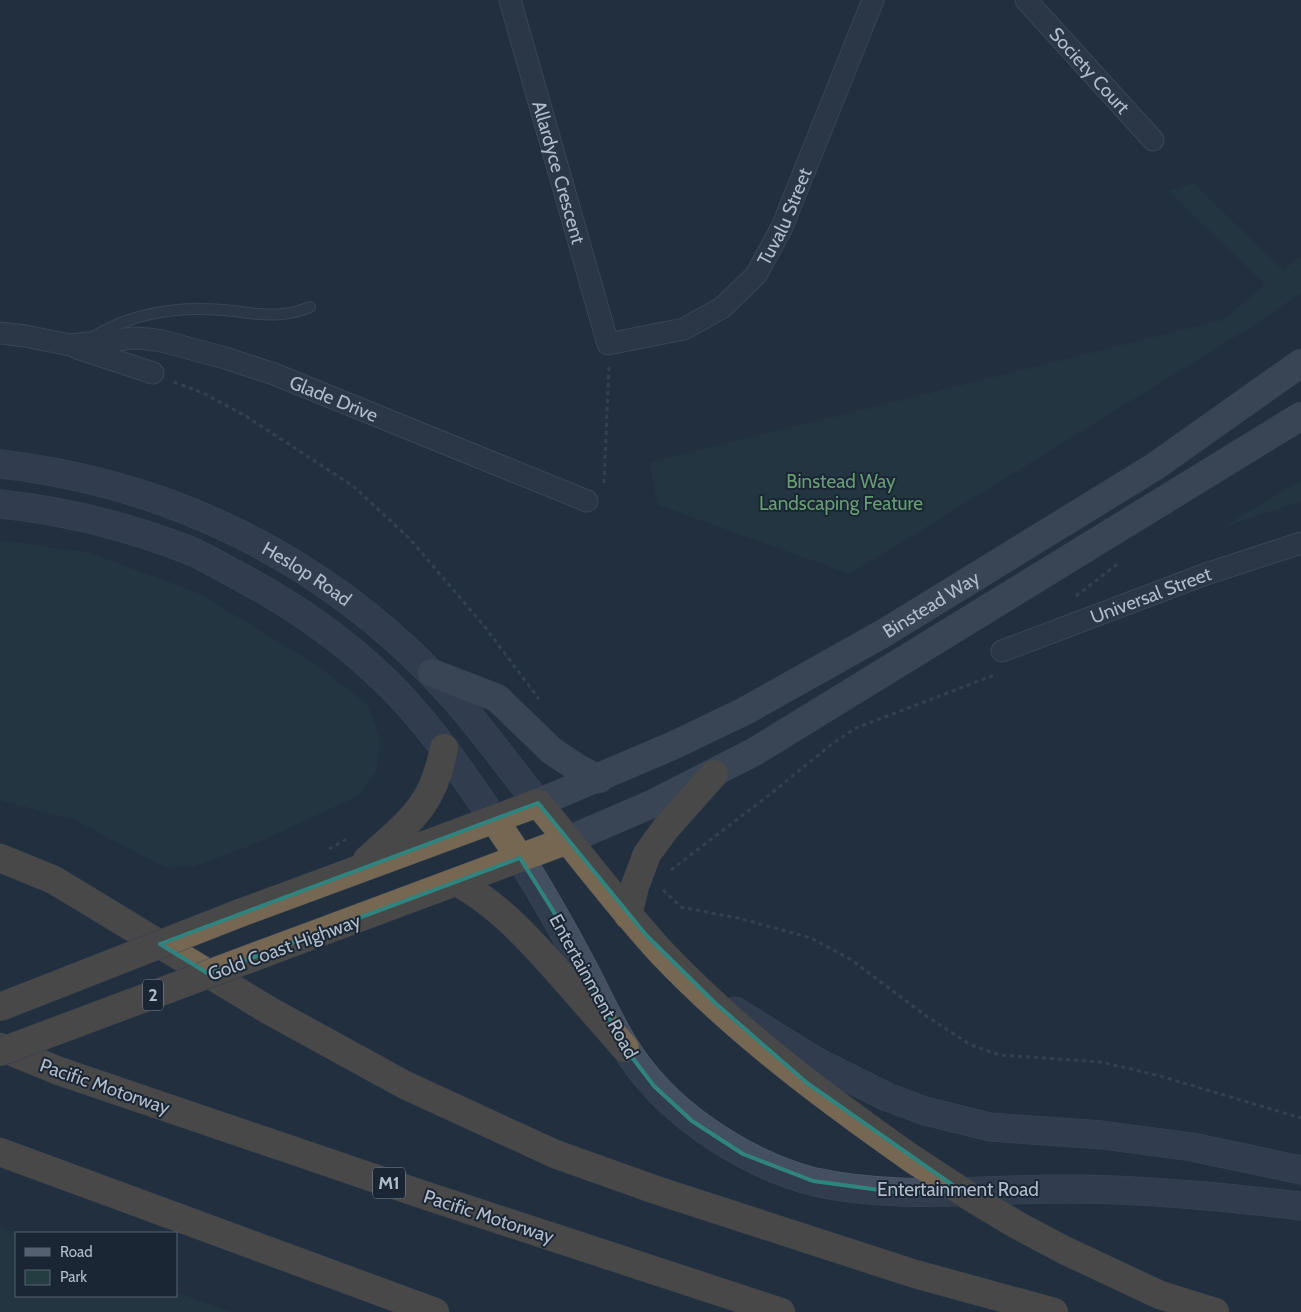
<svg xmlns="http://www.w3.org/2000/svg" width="1301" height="1312" font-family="Cabin,sans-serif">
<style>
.green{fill:#243d40}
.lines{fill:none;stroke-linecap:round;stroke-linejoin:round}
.lane-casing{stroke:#545e6d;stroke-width:12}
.street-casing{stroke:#545e6d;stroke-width:23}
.secondary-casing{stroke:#545e6d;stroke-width:29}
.primary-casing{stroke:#3f4a58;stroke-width:29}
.highway-casing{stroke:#414b5a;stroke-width:29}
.path{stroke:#425a5d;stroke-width:3;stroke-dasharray:4 4;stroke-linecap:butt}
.lane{stroke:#36414f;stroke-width:10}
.street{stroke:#36414f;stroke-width:21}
.secondary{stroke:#444f62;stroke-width:28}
.primary{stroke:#54606f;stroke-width:28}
.highway{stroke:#756752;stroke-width:28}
.highway-bridge-casing{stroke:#414b5a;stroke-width:29;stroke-linecap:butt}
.highway-bridge{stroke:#756752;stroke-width:28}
.marked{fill:none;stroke:#308480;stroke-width:4;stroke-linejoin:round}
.labels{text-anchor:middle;stroke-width:4;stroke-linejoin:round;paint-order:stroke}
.shield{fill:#1b2634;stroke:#858e9d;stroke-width:1}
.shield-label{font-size:18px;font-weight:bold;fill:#b2bbca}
.street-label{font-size:19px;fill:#b2bbca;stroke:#1b2634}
.park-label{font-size:19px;fill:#679d73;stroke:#1b2634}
</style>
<rect width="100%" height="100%" fill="#222f3f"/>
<g class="green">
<path d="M1193,183l90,87 18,-13v36l-47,32 -404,249 -192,-69 -9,-42 573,-143 44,-35 -98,-94z"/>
<path d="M1301,480v21l-78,26z"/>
<path d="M0,540l90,13 108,40 119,72 51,40 12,34 -3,32 -19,25 -108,50 -56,20 -28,2 -91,-48 -75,-20z"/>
<path d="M0,1227l16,6v63h160v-4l55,20h-231z"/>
</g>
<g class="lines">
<g class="lane-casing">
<path id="lane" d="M91,338c39,-25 87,-32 132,-28 32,3 57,10 87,-3"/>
</g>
<g class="street-casing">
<g id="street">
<path id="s1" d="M510,0l98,344 76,-15 39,-22 33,-32 26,-48 91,-227"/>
<path id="s2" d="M1026,0l127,140"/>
<path id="s3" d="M0,333l25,3 45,9 64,-7 14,1 14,2 63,17 49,16 313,127"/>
<path d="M77,348l76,25"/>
<path id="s4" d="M1002,651l204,-77 95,-31"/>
</g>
</g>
<g class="secondary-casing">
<g id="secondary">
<path id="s5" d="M0,464c165,19 314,90 430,208 40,40 73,88 108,131"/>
<path d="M0,504c65,7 130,23 191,47 14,6 27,14 40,21 64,33 124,75 173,128 34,37 62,79 91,121"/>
<path d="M520,858c25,39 47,79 68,119 17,34 33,69 57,98 40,49 109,92 170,107 27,6 57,9 85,10 17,1 34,0 52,0 37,-1 75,-3 113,-3 79,0 158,8 236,17"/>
<path d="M735,1011l82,51 70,35 38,14 65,16 112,8 90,12 109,23"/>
</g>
</g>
<g class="primary-casing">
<g id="primary">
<path d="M432,673l65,25 55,53 27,18 20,10"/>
<path id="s6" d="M538,803l134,-57 73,-35 139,-78 270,-166 147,-104"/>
<path d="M568,840l84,-36 102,-52 547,-336"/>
</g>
</g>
<g class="highway-casing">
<g id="highway">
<path d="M495,821l25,37"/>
<path d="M0,858l54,22 216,131 135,74 150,69 101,36 259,84 139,38"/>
<path d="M367,860c41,-38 66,-52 77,-112"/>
<path d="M457,882c42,23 73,58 105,94 21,24 42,48 63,72"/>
<path d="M240,913l298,-110c41,50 80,102 124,150 74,78 161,143 249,205"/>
<path d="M628,915l7,-29 12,-32 19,-26 48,-54"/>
<path d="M305,938l263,-98"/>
<path d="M0,1047l59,24 359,122 363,119"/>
<path d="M0,1152l435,160"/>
<path d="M1017,1225l47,25 96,45 55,17"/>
</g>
</g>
<g class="path">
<path d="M174,382l29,11 41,22 109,71 57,53 75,88 54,72"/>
<path d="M604,483l5,-116"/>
<path d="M1076,596l44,-34"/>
<path d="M329,849l18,-10"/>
<path d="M671,870l102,-78 60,-49 23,-15 141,-54"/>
<path d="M663,890l18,17 57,11 73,20 39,21 76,57 45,29 29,10 101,7 59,14 141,42"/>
</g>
<use href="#lane" class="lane"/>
<use href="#street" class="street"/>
<use href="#secondary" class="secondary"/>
<use href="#primary" class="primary"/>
<use href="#highway" class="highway"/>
<g class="highway-bridge-casing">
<g id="highway-bridge">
<path d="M0,1007l240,-94"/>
<path d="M0,1052l305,-114"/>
<path d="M911,1158l61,40 45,27"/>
</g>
</g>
<use href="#highway-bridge" class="highway-bridge"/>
</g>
<path d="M0 0H1301V1312H0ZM538,803l108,132 68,67 93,81 154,108 -59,2 -89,-12 -70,-27 -51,-33 -38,-35 -29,-38 -68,-131 -37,-59 -311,116 -49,-30z" fill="#222f3f" fill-opacity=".55" fill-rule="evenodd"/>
<path class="marked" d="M538,803l108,132 68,67 93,81 154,108 -59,2 -89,-12 -70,-27 -51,-33 -38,-35 -29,-38 -68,-131 -37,-59 -311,116 -49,-30z"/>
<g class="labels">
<g class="shield">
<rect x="143" y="979.5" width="20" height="31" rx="4"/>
<rect x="373" y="1167.5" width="32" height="31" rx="4"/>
</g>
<g class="shield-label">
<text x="153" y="1001">2</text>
<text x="389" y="1189">M1</text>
</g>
<g class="street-label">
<text dy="7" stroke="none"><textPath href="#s2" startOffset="95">Society Court</textPath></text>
<text dy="7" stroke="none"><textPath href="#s1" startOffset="179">Allardyce Crescent</textPath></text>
<text dy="7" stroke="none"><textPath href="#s1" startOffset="591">Tuvalu Street</textPath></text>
<text dy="7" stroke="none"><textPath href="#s3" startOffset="345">Glade Drive</textPath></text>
<text dy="7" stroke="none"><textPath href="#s5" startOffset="329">Heslop Road</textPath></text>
<text dy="7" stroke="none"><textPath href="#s4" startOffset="159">Universal Street</textPath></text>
<text dy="7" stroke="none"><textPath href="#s6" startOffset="441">Binstead Way</textPath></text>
<text transform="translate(284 947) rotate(-20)" y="7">Gold Coast Highway</text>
<text transform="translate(594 986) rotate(61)" y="7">Entertainment Road</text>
<text transform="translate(105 1086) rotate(19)" y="7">Pacific Motorway</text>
<text x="958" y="1196">Entertainment Road</text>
<text transform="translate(489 1216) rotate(18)" y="7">Pacific Motorway</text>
</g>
<g class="park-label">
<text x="841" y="488">Binstead Way<tspan x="841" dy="22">Landscaping Feature</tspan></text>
</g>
</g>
<rect x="15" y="1232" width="162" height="65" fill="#1b2634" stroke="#576270"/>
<rect x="25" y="1248" width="25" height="8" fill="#54606f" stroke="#576270"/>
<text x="60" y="1257" font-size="15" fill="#b2bbca">Road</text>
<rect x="25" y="1270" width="25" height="15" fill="#243d40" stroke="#576270"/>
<text x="60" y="1282" font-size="15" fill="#b2bbca">Park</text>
</svg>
